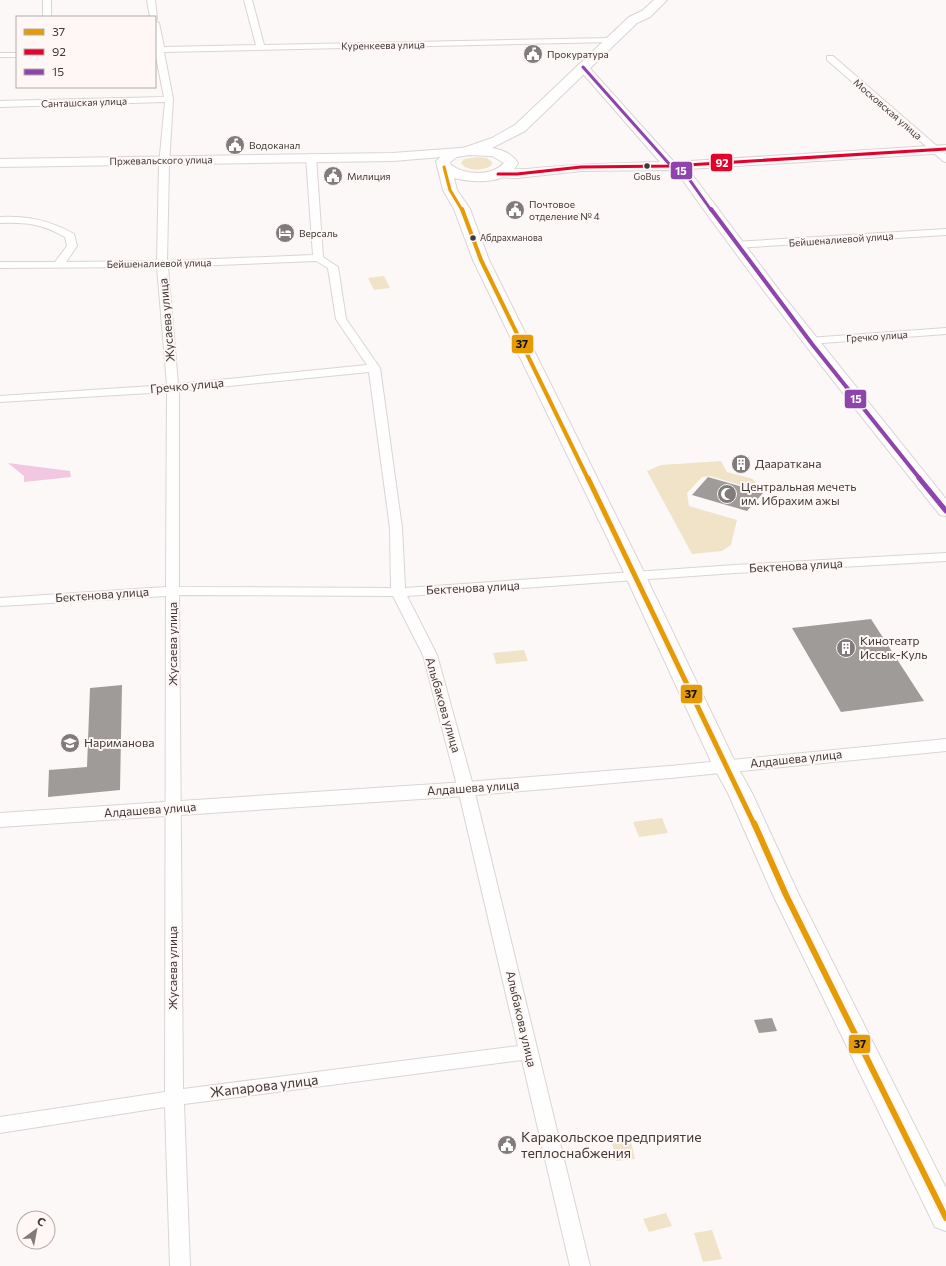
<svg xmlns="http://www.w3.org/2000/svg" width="946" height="1266" font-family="Commissioner,sans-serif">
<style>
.green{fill:#f0e3c7}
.water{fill:#f1c7e1}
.building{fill:#9e9b99}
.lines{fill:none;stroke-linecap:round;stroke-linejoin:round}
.minor-casing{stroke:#dad5d4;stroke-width:2}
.tertiary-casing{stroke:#dad5d4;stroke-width:2}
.secondary-casing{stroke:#dad5d4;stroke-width:2}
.trunk-casing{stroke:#dad5d4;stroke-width:2}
.minor{fill:#fffefe;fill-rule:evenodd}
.tertiary{fill:#fffefe;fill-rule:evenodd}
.secondary{fill:#fffefe;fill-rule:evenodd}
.trunk{fill:#fffefe;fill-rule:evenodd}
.bus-1-far3-casing{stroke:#fef7f6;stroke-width:5}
.bus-1-far2-casing{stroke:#fef7f6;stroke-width:6}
.bus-1-far1-casing{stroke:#fef7f6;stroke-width:8}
.bus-1-casing{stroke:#fef7f6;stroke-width:10}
.bus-2-casing{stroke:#fef7f6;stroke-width:5}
.bus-3-far2-casing{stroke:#fef7f6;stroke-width:5}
.bus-3-far1-casing{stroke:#fef7f6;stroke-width:6}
.bus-3-casing{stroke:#fef7f6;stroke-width:8}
.bus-1-far3{stroke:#e59b06;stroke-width:3}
.bus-1-far2{stroke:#e59b06;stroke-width:4}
.bus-1-far1{stroke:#e59b06;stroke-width:5}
.bus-1{stroke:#e59b06;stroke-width:6}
.bus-2{stroke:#e4002b;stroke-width:3}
.bus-3-far2{stroke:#8e44ad;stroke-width:3}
.bus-3-far1{stroke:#8e44ad;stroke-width:4}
.bus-3{stroke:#8e44ad;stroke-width:5}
.bus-dot{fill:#3f3937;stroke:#fef7f6;stroke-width:1.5}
.labels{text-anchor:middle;stroke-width:4;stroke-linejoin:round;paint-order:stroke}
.far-bus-label{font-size:9px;fill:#3f3937;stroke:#fef7f6}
.far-street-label{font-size:10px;fill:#3f3937;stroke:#fef7f6}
.far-poi-label{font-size:10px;fill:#3f3937;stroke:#fef7f6;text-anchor:start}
.street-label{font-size:12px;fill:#3f3937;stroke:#fef7f6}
.poi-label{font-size:12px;fill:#3f3937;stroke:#fef7f6;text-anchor:start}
.near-street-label{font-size:14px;fill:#3f3937;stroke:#fef7f6}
.near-poi-label{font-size:14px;fill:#3f3937;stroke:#fef7f6;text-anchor:start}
.line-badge{stroke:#fef7f6;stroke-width:1.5}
.badge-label{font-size:11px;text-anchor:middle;font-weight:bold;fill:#fff}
.pale-badge-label{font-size:11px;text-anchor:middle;font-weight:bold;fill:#111}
</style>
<rect width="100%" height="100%" fill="#fcf8f8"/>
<g class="green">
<path d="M477,157l10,1 5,4v3c-8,6 -25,7 -31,-2l3,-4z"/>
<path d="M384,276l6,12 -16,2 -6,-12z"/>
<path d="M721,461l6,11 26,7 7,12 -50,-15 -8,1 -15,16 2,13 48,14 -6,25 -9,6 -30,3 -45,-83 14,-6z"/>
<path d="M524,650l4,11 -32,3 -3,-11z"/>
<path d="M662,818l6,15 -29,4 -6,-15z"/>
<path d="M631,1141l4,18 -19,2 -4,-18z"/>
<path d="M666,1213l6,13 -23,6 -6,-13z"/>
<path d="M712,1230l10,29 -19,3 -9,-29z"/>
</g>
<path class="water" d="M8,463l62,8 1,6 -47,5v-6z"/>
<g class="building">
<path d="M708,477l45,13 10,3 -16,18 -55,-16z"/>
<path d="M871,619l53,82 -83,11 -49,-84z"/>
<path d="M122,685l-2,105 -72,7 1,-27 38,-3 3,-79z"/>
<path d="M772,1018l5,13 -18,2 -5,-13z"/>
</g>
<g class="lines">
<g class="minor-casing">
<g id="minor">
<rect x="43" y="0" width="8" height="17"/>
<path d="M147,0h8l2,19 -7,-2z"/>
<path d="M244,0h8l12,45 347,-7 4,2 -4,2 -447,10 9,47 -4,66 -2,96 146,-6 -7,-98 5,-3 5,3 7,100 15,10 8,52 34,49 22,160 3,60 330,-23 211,-12v8l-211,12 -328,23 30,59 37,134 116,477h-20l-48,-206 -338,44 6,162h-20l-5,-159 -165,26v-16l165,-25 1,-496 -166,10v-8l166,-11 1,-195 -167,10v-6l167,-11 -10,-118 -157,1v-6h55l12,-16 -2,-9c-23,-13 -38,-15 -65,-14v-6c28,-1 49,3 74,17l3,12 -11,16 91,-1 2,-96 6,-63 -165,5v-6l164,-4 -9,-45v-31l4,2 5,24 92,-2zM316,261l12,7 8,51 31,46 -189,19 -10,-117zM369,372l21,156 1,60 -212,-1v-196zM179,595l214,1 30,59 35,134 60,257 -335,43z"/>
<rect x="0" y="53" width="17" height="4"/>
<path d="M827,56h6l113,98v8l-3,-1 -116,-101z"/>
<path d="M946,229v6l-211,13 -5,-3 5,-3z"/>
<path d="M946,328v6l-137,10 -6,-3 6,-3z"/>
</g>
</g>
<g class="tertiary-casing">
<path id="tertiary" d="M946,739v12l-276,27 -204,18 -466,31v-14l466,-31 204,-16z"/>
</g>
<g class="secondary-casing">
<g id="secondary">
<path d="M583,63l4,2 87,97 272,-17v8l-258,16 97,129 161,201v17l-6,-1c-90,-112 -178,-223 -261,-340l-10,-5 -88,1 -64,7 -24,-1 -2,-3 2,-3c11,-3 23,-1 34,-2 46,-5 88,-6 133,-7l-81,-93 -2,-2 2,-2z"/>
<path d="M460,148l5,1 2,3 -2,3 -72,6 -393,6v-8l393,-6z"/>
</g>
</g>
<g class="trunk-casing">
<path id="trunk" d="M654,0h13l-17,17 -13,6 -112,108 -33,17c11,2 19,5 26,15 -11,22 -43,20 -64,15l3,12 13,19 19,51 150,302 98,204 15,27 47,102 147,293v43l-11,-4 -162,-332 -45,-102 -15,-27 -94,-204 -146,-302 -19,-51 -11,-19 -7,-29 12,-10 18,-4 26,-9 23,-13 114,-108 13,-6zM469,155l23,1 12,7c-13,14 -39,12 -53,2l-1,-3 7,-5z"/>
</g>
<use href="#minor" class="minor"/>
<use href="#tertiary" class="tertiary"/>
<use href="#secondary" class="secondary"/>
<use href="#trunk" class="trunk"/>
<g class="bus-1-far3-casing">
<path id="bus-1-far3" d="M444,167l6,23 12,20"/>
</g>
<g class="bus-1-far2-casing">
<path id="bus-1-far2" d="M462,209l19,51 107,219"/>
</g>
<g class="bus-1-far1-casing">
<path id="bus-1-far1" d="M588,478l166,346"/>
</g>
<g class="bus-1-casing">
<path id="bus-1" d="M754,823l32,72 160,323"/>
</g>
<g class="bus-2-casing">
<path id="bus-2" d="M498,174h19l64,-7 90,-1 275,-17"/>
</g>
<g class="bus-3-far2-casing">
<path id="bus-3-far2" d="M583,67l88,99 13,6 27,38"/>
</g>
<g class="bus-3-far1-casing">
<path id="bus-3-far1" d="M711,209l101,135 108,135"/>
</g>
<g class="bus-3-casing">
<path id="bus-3" d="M919,478l27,33"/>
</g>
<use href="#bus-1-far3" class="bus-1-far3"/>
<use href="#bus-1-far2" class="bus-1-far2"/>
<use href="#bus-1-far1" class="bus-1-far1"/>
<use href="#bus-1" class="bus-1"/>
<use href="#bus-2" class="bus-2"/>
<use href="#bus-3-far2" class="bus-3-far2"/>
<use href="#bus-3-far1" class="bus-3-far1"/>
<use href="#bus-3" class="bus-3"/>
</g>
<defs>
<g id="civic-disc" transform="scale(1)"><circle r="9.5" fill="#817c7b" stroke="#fef7f6"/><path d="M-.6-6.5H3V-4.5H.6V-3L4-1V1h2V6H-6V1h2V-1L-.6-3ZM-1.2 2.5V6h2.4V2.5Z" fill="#fff"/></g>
<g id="hotel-disc" transform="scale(1)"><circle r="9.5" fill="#817c7b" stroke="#fef7f6"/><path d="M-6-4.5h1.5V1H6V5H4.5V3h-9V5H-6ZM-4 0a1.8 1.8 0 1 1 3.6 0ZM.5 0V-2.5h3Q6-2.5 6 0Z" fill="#fff"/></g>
<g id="building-disc" transform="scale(1)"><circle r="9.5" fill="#817c7b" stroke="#fef7f6"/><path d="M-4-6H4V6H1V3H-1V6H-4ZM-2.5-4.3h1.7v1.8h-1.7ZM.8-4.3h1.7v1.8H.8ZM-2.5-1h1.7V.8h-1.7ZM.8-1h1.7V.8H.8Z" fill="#fff"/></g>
<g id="mosque-disc" transform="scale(1)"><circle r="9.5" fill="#817c7b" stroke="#fef7f6"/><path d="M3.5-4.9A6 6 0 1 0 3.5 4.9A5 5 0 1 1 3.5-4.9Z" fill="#fff"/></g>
<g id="school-disc" transform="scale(1)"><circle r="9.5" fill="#817c7b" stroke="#fef7f6"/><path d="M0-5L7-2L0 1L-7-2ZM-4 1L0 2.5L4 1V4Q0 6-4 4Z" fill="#fff"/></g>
</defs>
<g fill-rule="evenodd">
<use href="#civic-disc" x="533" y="54"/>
<use href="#civic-disc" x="235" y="145"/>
<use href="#civic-disc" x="333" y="176"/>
<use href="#civic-disc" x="515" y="210"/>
<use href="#hotel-disc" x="285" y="233"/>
<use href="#building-disc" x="741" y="464"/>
<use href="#mosque-disc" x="727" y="494"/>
<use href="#building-disc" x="846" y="648"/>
<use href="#school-disc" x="70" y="743"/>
<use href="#civic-disc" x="507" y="1145"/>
</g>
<g class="bus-dot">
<circle cx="647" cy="166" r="3.5"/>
<circle cx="473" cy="238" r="3.5"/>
</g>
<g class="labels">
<g class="far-bus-label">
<text x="647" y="180">GoBus</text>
<text x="480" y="241" text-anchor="start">Абдрахманова</text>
</g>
<g class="far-street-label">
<text transform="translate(383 45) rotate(-1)" y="4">Куренкеева улица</text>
<text transform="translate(84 102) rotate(-2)" y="4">Санташская улица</text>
<text transform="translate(888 109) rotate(41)" y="4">Московская улица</text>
<text transform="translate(161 160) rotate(-1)" y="4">Пржевальского улица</text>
<text transform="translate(841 239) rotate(-4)" y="4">Бейшеналиевой улица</text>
<text transform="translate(159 263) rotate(-1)" y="4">Бейшеналиевой улица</text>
<text transform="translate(877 336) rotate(-4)" y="4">Гречко улица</text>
</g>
<g class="far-poi-label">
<text x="547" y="58">Прокуратура</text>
<text x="249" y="149">Водоканал</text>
<text x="347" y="180">Милиция</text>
<text x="529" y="208">Почтовое<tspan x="529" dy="12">отделение № 4</tspan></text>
<text x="299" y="237">Версаль</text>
</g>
<g class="street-label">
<text transform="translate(167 320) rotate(-95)" y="4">Жусаева улица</text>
<text transform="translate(187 386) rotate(-5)" y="4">Гречко улица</text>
<text transform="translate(796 566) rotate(-3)" y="4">Бектенова улица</text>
<text transform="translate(473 588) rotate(-3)" y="4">Бектенова улица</text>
<text transform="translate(102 595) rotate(-4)" y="4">Бектенова улица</text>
<text transform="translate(173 644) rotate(-90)" y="4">Жусаева улица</text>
<text transform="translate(443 705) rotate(74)" y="4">Алыбакова улица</text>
<text transform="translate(796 759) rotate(-6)" y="4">Алдашева улица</text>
<text transform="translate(473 788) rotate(-4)" y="4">Алдашева улица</text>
<text transform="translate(150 810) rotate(-4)" y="4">Алдашева улица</text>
<text transform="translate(173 968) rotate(-90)" y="4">Жусаева улица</text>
<text transform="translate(521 1019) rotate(77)" y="4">Алыбакова улица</text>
</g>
<g class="poi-label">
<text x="755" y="468">Даараткана</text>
<text x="741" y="491">Центральная мечеть<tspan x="741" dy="14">им. Ибрахим ажы</tspan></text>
<text x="860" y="645">Кинотеатр<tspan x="860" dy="14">Иссык-Куль</tspan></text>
<text x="84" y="747">Нариманова</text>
</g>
<g class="near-street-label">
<text transform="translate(264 1086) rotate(-7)" y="5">Жапарова улица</text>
</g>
<g class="near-poi-label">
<text x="521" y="1142">Каракольское предприятие<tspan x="521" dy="16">теплоснабжения</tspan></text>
</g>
</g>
<g class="line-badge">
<rect x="710" y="153" width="23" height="19" rx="4" fill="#e4002b"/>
<rect x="670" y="161" width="23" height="19" rx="4" fill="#8e44ad"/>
<rect x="511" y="334" width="23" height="20" rx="4" fill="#e59b06"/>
<rect x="844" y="389" width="23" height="20" rx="4" fill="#8e44ad"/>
<rect x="680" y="684" width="23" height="20" rx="4" fill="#e59b06"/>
<rect x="848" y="1034" width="23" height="20" rx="4" fill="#e59b06"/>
</g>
<g class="badge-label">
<text x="722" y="167">92</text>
<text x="681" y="175">15</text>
<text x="856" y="403">15</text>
</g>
<g class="pale-badge-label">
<text x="522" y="348">37</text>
<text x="691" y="698">37</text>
<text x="860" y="1048">37</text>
</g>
<rect x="16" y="16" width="140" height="72" fill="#fef7f6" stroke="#b2abaa"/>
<rect x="24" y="29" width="20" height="6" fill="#e59b06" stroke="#b2abaa"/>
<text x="52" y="36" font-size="12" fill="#3f3937">37</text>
<rect x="24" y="49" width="20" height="6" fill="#e4002b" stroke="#b2abaa"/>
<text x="52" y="56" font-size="12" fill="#3f3937">92</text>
<rect x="24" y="69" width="20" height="6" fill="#8e44ad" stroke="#b2abaa"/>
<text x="52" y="76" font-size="12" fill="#3f3937">15</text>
<g transform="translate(36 1230) rotate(32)"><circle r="19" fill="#fef7f6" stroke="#b2abaa"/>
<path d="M0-3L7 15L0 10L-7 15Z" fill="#817c7b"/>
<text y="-6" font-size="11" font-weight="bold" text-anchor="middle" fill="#3f3937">С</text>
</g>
</svg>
